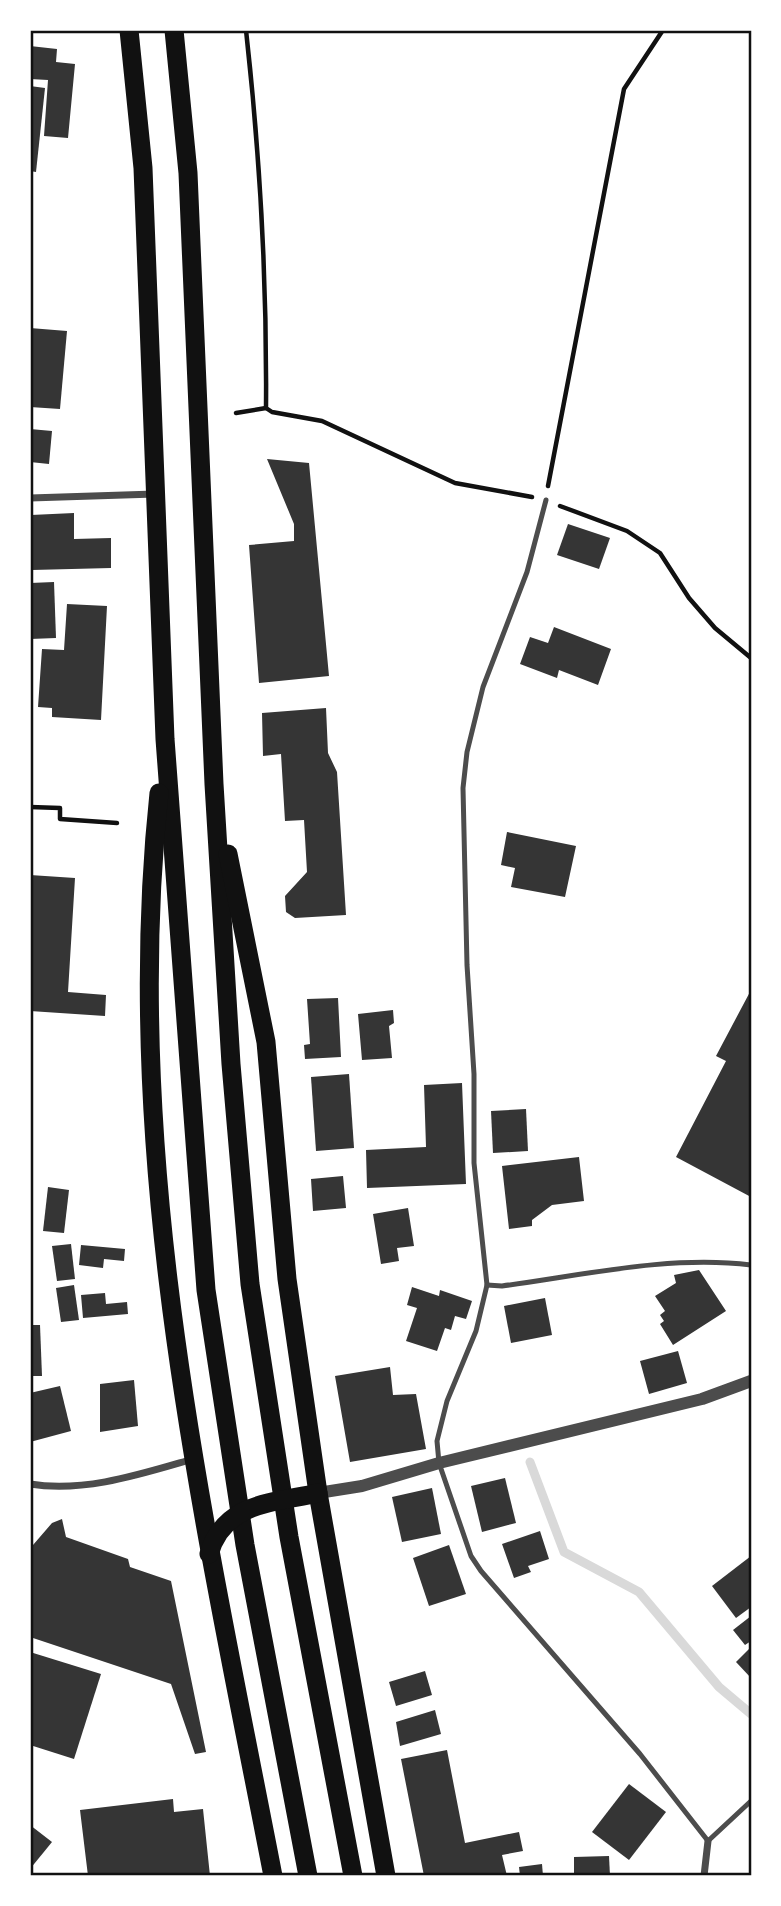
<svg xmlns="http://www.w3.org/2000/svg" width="781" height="1906" font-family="Spectral,serif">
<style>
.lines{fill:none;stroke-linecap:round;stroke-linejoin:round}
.stream{stroke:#d9d9d9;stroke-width:9}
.building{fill:#353535}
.path{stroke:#111;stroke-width:4.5}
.service{stroke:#4c4c4c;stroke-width:5}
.minor{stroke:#4c4c4c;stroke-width:7}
.tertiary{stroke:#4c4c4c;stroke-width:12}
.trunk{stroke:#111;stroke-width:19}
.neatline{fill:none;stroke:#111;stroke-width:2.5}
</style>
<rect width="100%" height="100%" fill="#fff"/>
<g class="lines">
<path class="stream" d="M530,1462l34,90 75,40 80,95 32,27"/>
</g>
<g class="building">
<path d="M30,46l27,3 -1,13 19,2 -7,74 -24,-2 4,-56 -18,-1z"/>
<path d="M30,86l15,2 -9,84 -6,-1z"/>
<path d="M30,328l37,3 -7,78 -30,-2z"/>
<path d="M30,429l22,2 -3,33 -19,-2z"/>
<path d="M267,459l42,4 20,213 -70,7 -10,-138 45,-4v-17z"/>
<path d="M74,513v26l37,-1v30l-79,2 -1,-55z"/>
<path d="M568,524l42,14 -11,31 -42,-14z"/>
<path d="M54,582l2,56 -26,1v-56z"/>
<path d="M67,604l40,2 -6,114 -49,-3v-9l-14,-1 4,-58 22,1z"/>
<path d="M554,627l57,22 -13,36 -39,-15 -2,8 -37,-14 10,-27 18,6z"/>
<path d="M326,708l2,45 9,19 9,143 -51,3 -9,-6 -1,-16 22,-24 -3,-52 -19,1 -4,-67 -18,2 -1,-43z"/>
<path d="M507,832l69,14 -11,51 -54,-10 4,-19 -14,-3z"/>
<path d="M30,875l45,3 -7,114 38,3 -1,21 -75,-5z"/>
<path d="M751,990v207l-75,-40 50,-96 -10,-5z"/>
<path d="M338,998l3,59 -36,2 -1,-14 6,-1 -3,-45z"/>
<path d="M393,1010l1,13 -5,3 3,32 -30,2 -4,-46z"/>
<path d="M349,1074l5,74 -38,3 -5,-74z"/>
<path d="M462,1083l4,101 -99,4 -1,-38 60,-3 -2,-62z"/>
<path d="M526,1109l2,42 -35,2 -2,-42z"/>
<path d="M579,1157l5,44 -32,4 -20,15v6l-23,3 -7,-63z"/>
<path d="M343,1176l3,32 -33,3 -2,-32z"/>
<path d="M48,1187l21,3 -5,43 -21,-2z"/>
<path d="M408,1208l6,38 -17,2 2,13 -18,3 -8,-50z"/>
<path d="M71,1244l4,35 -18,2 -5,-35z"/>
<path d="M81,1245l44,4 -1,12 -20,-2 -1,9 -24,-3z"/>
<path d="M699,1270l27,41 -53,34 -13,-21 4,-3 -4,-6 5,-4 -10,-15 21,-13 -2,-8z"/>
<path d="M74,1285l5,35 -18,2 -5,-34z"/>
<path d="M412,1287l27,9 1,-6 32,11 -6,18 -11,-3 -4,14 -6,-2 -8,23 -31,-10 11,-33 -10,-3z"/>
<path d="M105,1293l1,11 21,-2 1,12 -45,4 -2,-23z"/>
<path d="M545,1298l7,37 -41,8 -7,-37z"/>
<path d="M30,1325h10l2,51h-12z"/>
<path d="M678,1351l9,32 -38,11 -9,-33z"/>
<path d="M390,1367l3,28 23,-1 10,55 -76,13 -15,-86z"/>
<path d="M134,1380l4,46 -38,6v-48z"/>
<path d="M60,1386l11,45 -41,11v-49z"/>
<path d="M505,1478l11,45 -34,9 -11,-46z"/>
<path d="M432,1488l9,46 -39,8 -10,-45z"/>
<path d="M62,1519l4,18 62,22 2,8 41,14 35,171 -11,2 -24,-70 -141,-47v-93l3,1 19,-22z"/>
<path d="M540,1531l9,28 -21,7 3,6 -17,6 -12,-34z"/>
<path d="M449,1545l17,49 -37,12 -16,-48z"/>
<path d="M751,1556v51l-15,11 -24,-32z"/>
<path d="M751,1616v25l-6,4 -12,-15z"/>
<path d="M751,1647v31l-15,-16z"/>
<path d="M30,1652l71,22 -27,85 -44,-14z"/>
<path d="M425,1671l7,24 -36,11 -7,-24z"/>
<path d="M435,1710l6,24 -41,12 -4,-24z"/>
<path d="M447,1750l18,93 54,-11 4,19 -21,4 5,21h-83l-23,-117z"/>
<path d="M629,1784l37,28 -37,48 -37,-28z"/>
<path d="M173,1799l1,13 29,-3 7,67h-122l-8,-66z"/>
<path d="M30,1825l22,17 -22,27z"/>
<path d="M609,1856l1,20h-36v-19z"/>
<path d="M542,1864l1,12h-23l-1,-9z"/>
</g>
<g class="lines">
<g class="path">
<path d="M246,30c14,125 21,252 20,378l6,4 50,9 133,62 77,14"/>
<path d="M236,413l30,-5"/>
<path d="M548,486l76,-397 39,-59"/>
<path d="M560,506l67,25 33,22 29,45 26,30 36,30"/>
<path d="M30,807l30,1v11l57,4"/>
</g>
<g class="service">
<path d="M546,500l-19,72 -44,115 -16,65 -4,36 4,177 7,109v89l13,122 -11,46 -29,70 -10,40 2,22 32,93 10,15 159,183 68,87 43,-40"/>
<path d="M487,1285l15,1c82,-11 167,-31 249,-21"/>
</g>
<g class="minor">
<path d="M30,498l125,-4"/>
<path d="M30,1484c54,9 111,-10 163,-25"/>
<path d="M704,1876l4,-35"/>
</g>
<path class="tertiary" d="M318,1493l44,-7 77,-23 263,-64 49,-18"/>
<g class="trunk">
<path d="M129,30l14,138 22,571 41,551 39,255 63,331"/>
<path d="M174,30l14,143 26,611 17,280 19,220 39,253 64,339"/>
<path d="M159,793c-39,365 45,726 114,1083"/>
<path d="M228,854l38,188 21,237 31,214 68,383"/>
<path d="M209,1554c15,-52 64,-51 109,-61"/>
</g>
</g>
<rect width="781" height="1906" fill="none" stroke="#ffffff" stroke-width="63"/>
<rect x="32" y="32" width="718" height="1842" class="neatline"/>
</svg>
